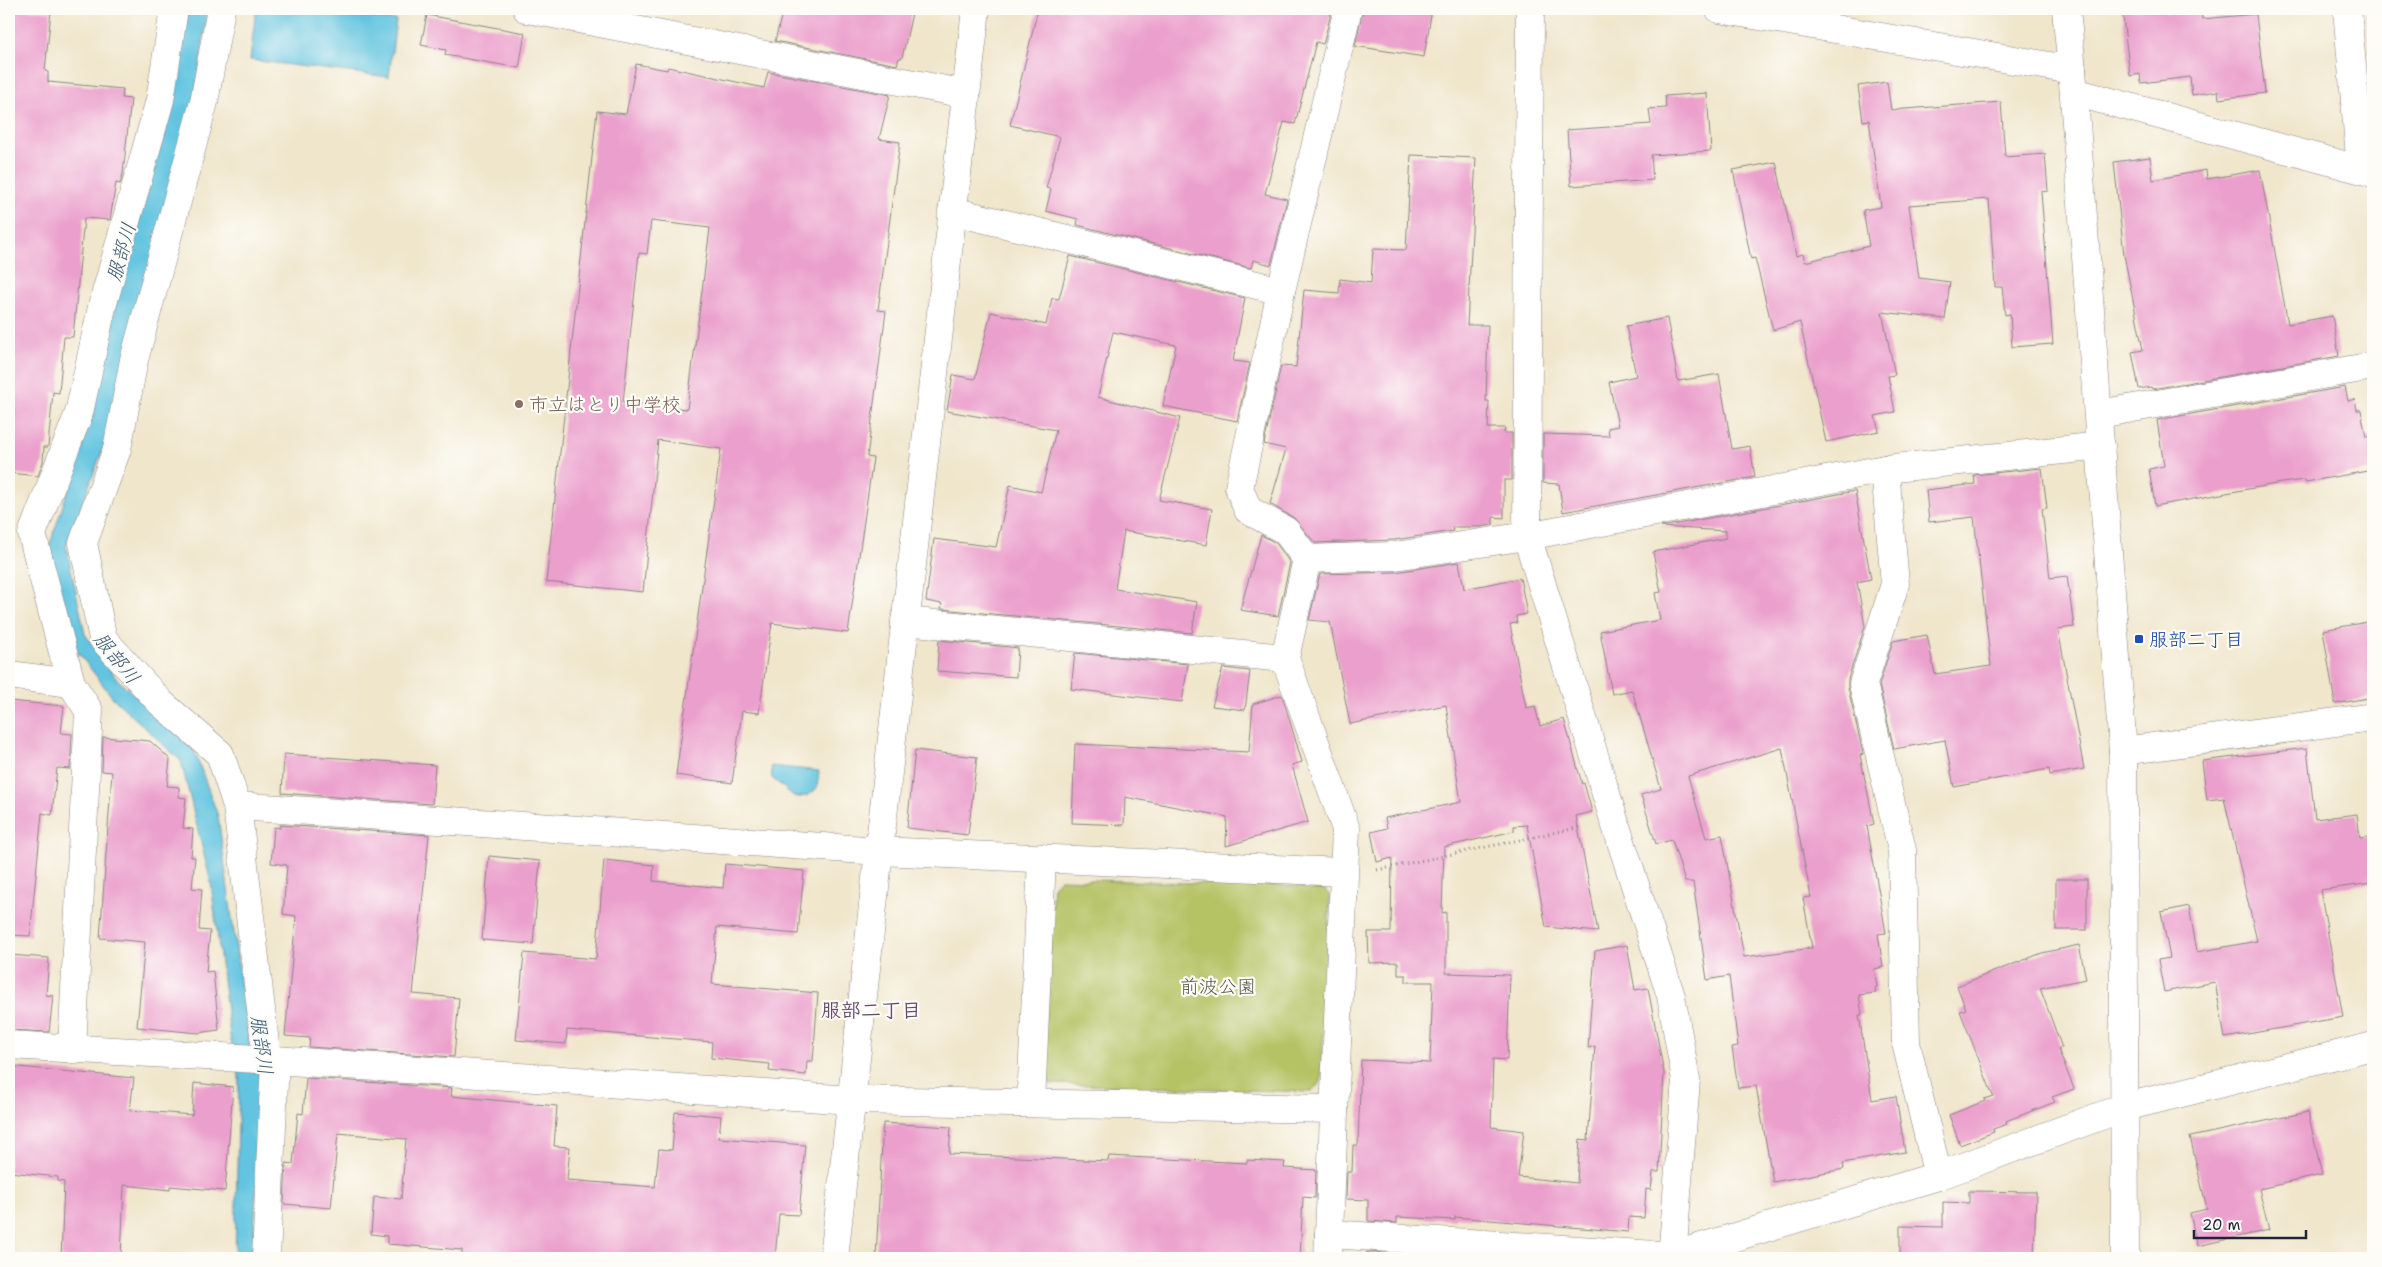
<svg xmlns="http://www.w3.org/2000/svg" width="2382" height="1267" font-family="'Shantell Sans','Klee One',sans-serif">
<style>
.green{fill:#b5c365;stroke:#6c7250}
.water{fill:#62c4e0;stroke:#42738e}
.building{fill:#eb9fcc;fill-rule:evenodd}
.lines{fill:none;stroke-linecap:round;stroke-linejoin:round}
.minor-casing{stroke:#898484;stroke-width:29}
.path{stroke:#898484;stroke-width:3;stroke-dasharray:1 4;stroke-linecap:butt}
.minor{stroke:#fff;stroke-width:28}
.education-dot{fill:#8d6e63;stroke:#fdfcf7;stroke-width:2}
.transit-dot{fill:#1a4fb4;stroke:#fdfcf7;stroke-width:2}
.labels{text-anchor:middle;stroke-width:4.5;stroke-linejoin:round;paint-order:stroke}
.education-label{font-size:19px;fill:#785e54;stroke:#fdfcf7;text-anchor:start}
.transit-label{font-size:19px;fill:#164399;stroke:#fdfcf7;text-anchor:start}
.park-label{font-size:19px;fill:#555a4a;stroke:#fdfcf7}
.water-label{font-size:20px;font-style:italic;fill:#385b75;stroke:#fdfcf7}
.neighbourhood-label{font-size:20px;font-weight:bold;fill:#684e6e;stroke:#fdfcf7}
</style>
<rect width="100%" height="100%" fill="#fdfcf7"/>
<filter id="ink" filterUnits="userSpaceOnUse"><feTurbulence type="fractalNoise" baseFrequency=".02" numOctaves="2"/><feDisplacementMap in="SourceGraphic" scale="10" xChannelSelector="R" yChannelSelector="G"/><feConvolveMatrix kernelMatrix="1 2 1 2 8 2 1 2 1" color-interpolation-filters="sRGB"/></filter>
<filter id="wash" filterUnits="userSpaceOnUse"><feTurbulence type="fractalNoise" baseFrequency=".0096" numOctaves="4" result="noise"/><feDisplacementMap in="SourceGraphic" scale="20" xChannelSelector="R" yChannelSelector="G"/><feGaussianBlur stdDeviation="1.12" result="paint"/><feColorMatrix in="noise" values="0 0 0 0 0 0 0 0 0 0 0 0 0 0 0 0 0 1.4 0 .05"/><feComposite in="paint" operator="in"/></filter>
<g filter="url(#wash)">
<rect width="100%" height="100%" fill="#f0e6cc"/>
<path class="green" d="M1060,879l262,8 8,9 -9,186 -10,10 -260,-8 -10,-10 12,-187z"/>
<g class="water">
<path d="M188,9h20l-13,89 -90,346 -39,102 19,88 32,45 77,71 24,66 30,219 13,47 -8,176h-18l4,-182 -9,-40 -19,-153 -30,-122 -68,-63 -43,-56 -21,-95 43,-130 21,-102 59,-212z"/>
<path d="M256,9h53l87,11 -7,57 -139,-17z"/>
<path d="M771,766l48,5 -2,17 -8,7 -13,3 -24,-20z"/>
</g>
<g id="blocks">
<g class="building">
<path d="M9,9l42,2 -6,60 3,1v10l75,7 -1,9 9,1 -8,75 -3,10 -4,-1 -6,37 -26,-2 -11,119h-9l-5,56 -6,-1 -5,55h-4l-1,15 -5,14 -29,-3z"/>
<path d="M783,9h130l-11,49h-3l-2,7 -122,-24z"/>
<path d="M1038,9h294l-8,32 -1,3 -7,-2 -21,82 -11,-2 -19,72 22,5 -16,66 -18,-5 -2,8 -174,-43 1,-6 -32,-8 5,-22 -5,-1 14,-51 -50,-12z"/>
<path d="M1363,9h69l-8,48 -69,-11z"/>
<path d="M2122,9h43l1,4 35,-4 1,10 54,-5 9,79 -46,6 -1,-8 -26,4 -2,-18 -49,6 -1,-9 -10,2z"/>
<path d="M427,15l98,18 -6,35 -74,-13 1,-5 -25,-5z"/>
<path d="M636,64l31,6 1,-3 96,21 4,-16 122,23 -11,44 21,3 -22,168 8,1 -19,146 6,1 -25,175 -76,-10 -13,90 -17,-2 -10,72 -56,-8 45,-326 -63,-9 -15,152 -97,-10 51,-471 29,3zM651,221l59,7 -23,181 -64,-7 16,-149 8,1z"/>
<path d="M1887,82l4,28 110,-8 4,55 40,-3 3,37 -7,1 12,152 -41,3 -2,-33 -5,1 -3,-28h-7l-6,-88 -80,6 10,73 31,4 -5,37 -63,-7 13,63 -7,1 7,36 -20,4 4,15 -53,11 -26,-120 -27,8 -18,-72 -4,1 -18,-89 43,-8 20,94 7,-2 2,8 64,-16 -6,-36 18,-3 -12,-87 -6,1 -5,-35z"/>
<path d="M1707,93l4,58 -60,4 2,25 -82,6 -4,-56 84,-6 -2,-15 17,-1 -1,-12z"/>
<path d="M1411,155l65,3 -9,167h21l-2,76h3l-1,27h17l-1,5h8v47h-8v38l-11,-1v8l-14,2h-27l1,4 -59,9 -79,3 -21,-25 -24,-14 16,-55 -22,-5 17,-78 15,1 8,-77 35,3 1,-14 31,4 2,-34 33,1z"/>
<path d="M2150,157l3,23 53,-10 1,9 53,-9 28,154 44,-8 7,40 -187,33 -1,-2 -12,2 -7,-37 11,-2 -19,-95 -10,-93z"/>
<path d="M1070,256l175,42 -12,63 17,2 -13,58 -74,-15 13,-61 -63,-13 -15,65 82,21 -21,82 53,9 -6,36 -82,-14 -9,58 82,13 -5,31 -251,-24 1,-5 -16,-3 8,-62 62,8 14,-62 31,7 15,-62 -109,-19 6,-36 22,4 16,-67 55,13 6,-27 7,1z"/>
<path d="M1667,318l11,63 41,-7 13,75 18,-3 5,31 -192,35 -4,-28 -16,-1v-49l66,2 -1,-8 10,-2 -9,-44 27,-6 -10,-50z"/>
<path d="M2345,387l3,14 7,-2 2,11h4l5,27 7,-1v34l-67,12 -1,-2 -24,3 -126,23 -6,-37 15,-3 -7,-46z"/>
<path d="M2042,468l5,40 -5,1 8,69 17,-2 7,51 -16,2 26,140 -34,6 -1,-6 -95,18 -9,-47 -51,9 -15,-64 14,-44 34,-6 8,39 56,-8 -17,-149 -45,5 -3,-32 49,-6 -1,-9z"/>
<path d="M1855,491l16,88 -14,3 8,44 -17,53v8l15,67 -3,1 14,69 -7,2 19,107 -8,1 5,33 -9,2 3,18 -2,1 1,5 -17,2 3,20h-3l13,85 24,-4 9,56 -62,11 1,6 -71,13 -17,-96 -18,2 -6,-41 6,-1 -9,-70 -22,4 -14,-98h-8l-13,-42 -16,4 -15,-49 20,-6 -29,-99 -20,4 -12,-63 60,-11 -5,-27 6,-1 -8,-40 73,-14v-7l-65,-4zM1782,748l29,149 -8,1 9,50 -68,9 -22,-122 -16,3 -18,-62z"/>
<path d="M1261,535l15,8 14,20 -12,53 -38,-6z"/>
<path d="M1459,562l5,27 56,-11 7,36 -11,2 1,7 -7,1 16,84 9,-2 5,20 24,-7 18,65 2,-1 8,29 -16,4 22,116 -52,-5 -19,-102 -13,1v5l-70,16 -2,66 4,-1v61l64,2 -3,85 -14,-1 -2,68 33,4 -6,46 59,6 3,-44 8,1 7,-94 -7,2 7,-97 32,-6 8,45 13,-2 16,85 -5,99h-6l-2,18 -5,-1 -2,29 -15,-1 -1,15 -173,-15v3l-58,-3v6l-29,-2v-21l-22,-1 1,-27h5l1,-27h5l3,-85 69,3 3,-81h-27v-7h-8v-13l-29,1 -1,-31h23l1,-74 -15,4 -6,-30 16,-4 -2,-10 76,-16 -15,-97 -96,19 -20,-102 -21,-2 11,-46 76,-2z"/>
<path d="M2373,621v76l-38,7 -12,-74z"/>
<path d="M939,640l79,8 -2,29 -79,-6z"/>
<path d="M1075,653l113,11 -6,38 -111,-13z"/>
<path d="M1223,668l27,3 -5,39 -33,-4z"/>
<path d="M1282,695l20,67 -10,3 16,57 -82,24 1,-29 -102,-20 -1,28 -52,-2 3,-79 174,8 4,-48z"/>
<path d="M9,701l55,5 -3,27 11,1 -2,35 -13,-1 -5,47 -10,-2 -12,123 -21,-1z"/>
<path d="M103,737l47,4 20,18 -3,27 12,1v10l7,1 -3,30 10,1 -2,28h4l-3,31 10,1 -3,41 11,1 -4,41 7,-1 6,59 -21,3 -61,-6 8,-85 -45,-4 12,-166 -10,-1z"/>
<path d="M2307,748l8,71 42,-5 3,24 10,-1 3,46 -53,7 23,127 -118,21 -10,-56 -51,10 -6,-32 12,-2 -9,-46 28,-6 8,46 60,-11 -33,-143 -17,2 -5,-39z"/>
<path d="M915,750l62,7 -9,78 -61,-7z"/>
<path d="M284,754l151,11 -3,39 -150,-11z"/>
<path d="M280,825l149,10 -16,159 46,4 -5,59 -145,-10 1,-9 -25,-2 11,-120 -13,-2 4,-49 -16,-2 3,-36 6,1z"/>
<path d="M489,856l51,5 -7,83 -51,-4z"/>
<path d="M604,860l50,5 -1,16 70,7 2,-24 79,7 -6,63 -81,-7 -5,57 106,9 -5,68h-6l-1,14 -37,-4 1,-7 -59,-6 1,-16 -145,-12 -1,14 -50,-4 8,-87 72,6z"/>
<rect x="2056" y="879" width="31" height="51"/>
<path d="M2079,945l7,34 -46,9 22,60 -4,1 16,40 -22,8 3,5 -49,19 1,3 -14,5 1,3 -34,13 -11,-30 36,-14 -1,-2 9,-3 -33,-85 6,-2 -9,-23 85,-33z"/>
<path d="M9,955l40,3 -3,37 7,1 -4,36 -40,-2z"/>
<path d="M9,1066l125,12 -4,32 62,5 2,-32 39,4 -8,104 -55,-5v4l-46,-5 -3,73h-60l3,-76 -6,-1v-4l-49,-5z"/>
<path d="M306,1078l146,10 -1,8 106,10 -3,40 16,1 -3,33 88,7 4,-38 13,1 3,-38 46,4 -2,22 86,7 -6,70 -20,-1 -4,44h-313v-8l-75,-6v-8l-16,-2 3,-37 27,2 5,-60 -68,-6 -7,75 -47,-4 2,-41 7,1 5,-51 5,1z"/>
<path d="M2308,1112l14,63 -63,14 10,41 -72,16 -7,-33 17,-4 -17,-72z"/>
<path d="M883,1123l68,4 -2,27 159,7 1,-5 138,7v-3l38,2 -1,6 32,2 -1,28 -12,-1 -3,61h-424z"/>
<path d="M1969,1191l67,1 -2,66h-134v-32l43,1v-25l26,1z"/>
<path d="M1367,1252l29,2v4h-30z"/>
</g>
</g>
</g>
<g filter="url(#ink)">
<use href="#blocks" fill-opacity="0" stroke="#898484" stroke-width="1"/>
<g class="lines">
<g class="minor-casing">
<g id="minor">
<path d="M221,9l-17,93 -70,258 -17,89 -34,94 20,96 58,64 59,51 17,52 30,254"/>
<path d="M527,9l439,85"/>
<path d="M1530,9l-3,527 87,284 57,176 15,84 -14,178"/>
<path d="M1719,9l353,61"/>
<path d="M2066,9l6,61 51,681 2,507"/>
<path d="M2347,9l14,160"/>
<path d="M2074,92l299,81"/>
<path d="M952,211l329,80 -42,197 9,22 38,21 21,28 -22,99 61,171 -18,429"/>
<path d="M1281,291l67,-282"/>
<path d="M2099,414l274,-48"/>
<path d="M1885,469l10,115 -32,100 39,166 4,193 32,133"/>
<path d="M1307,559l88,-3 132,-20 358,-67 216,-23"/>
<path d="M905,621l380,37"/>
<path d="M9,675l62,8 18,28 -17,338"/>
<path d="M71,683l-39,-149 47,-121 23,-106 58,-207 14,-91"/>
<path d="M2123,751l250,-34"/>
<path d="M237,806l642,45 464,21"/>
<path d="M9,1045l266,15 576,40 483,9"/>
<path d="M1031,1103l11,-245"/>
<path d="M1329,1234l343,22 266,-80 187,-69 248,-61"/>
<path d="M266,1258l9,-198"/>
<path d="M834,1258l45,-407 97,-842"/>
</g>
</g>
<path class="path" d="M1377,870l204,-43"/>
<use href="#minor" class="minor"/>
</g>
</g>
<circle class="education-dot" cx="519" cy="404" r="5"/>
<rect class="transit-dot" x="2134" y="634" width="10" height="10" rx="2.5"/>
<g class="labels">
<g class="education-label">
<text x="529" y="411">市立はとり中学校</text>
</g>
<g class="transit-label">
<text x="2149" y="646">服部二丁目</text>
</g>
<g class="park-label">
<text x="1218" y="993">前波公園</text>
</g>
<g class="water-label">
<text transform="translate(121 252) rotate(-74)" y="7">服部川</text>
<text transform="translate(117 658) rotate(51)" y="7">服部川</text>
<text transform="translate(262 1045) rotate(82)" y="7">服部川</text>
</g>
<g class="neighbourhood-label">
<text x="871" y="1017">服部二丁目</text>
</g>
</g>
<rect width="2382" height="1267" fill="none" stroke="#fdfcf7" stroke-width="30"/>
<path d="M2194 1230v8h112v-8" fill="none" stroke="#22223b" stroke-width="2.5"/>
<text x="2202" y="1230" font-size="15" fill="#22223b" stroke="#fdfcf7" stroke-width="4" paint-order="stroke">20 m</text>
</svg>
